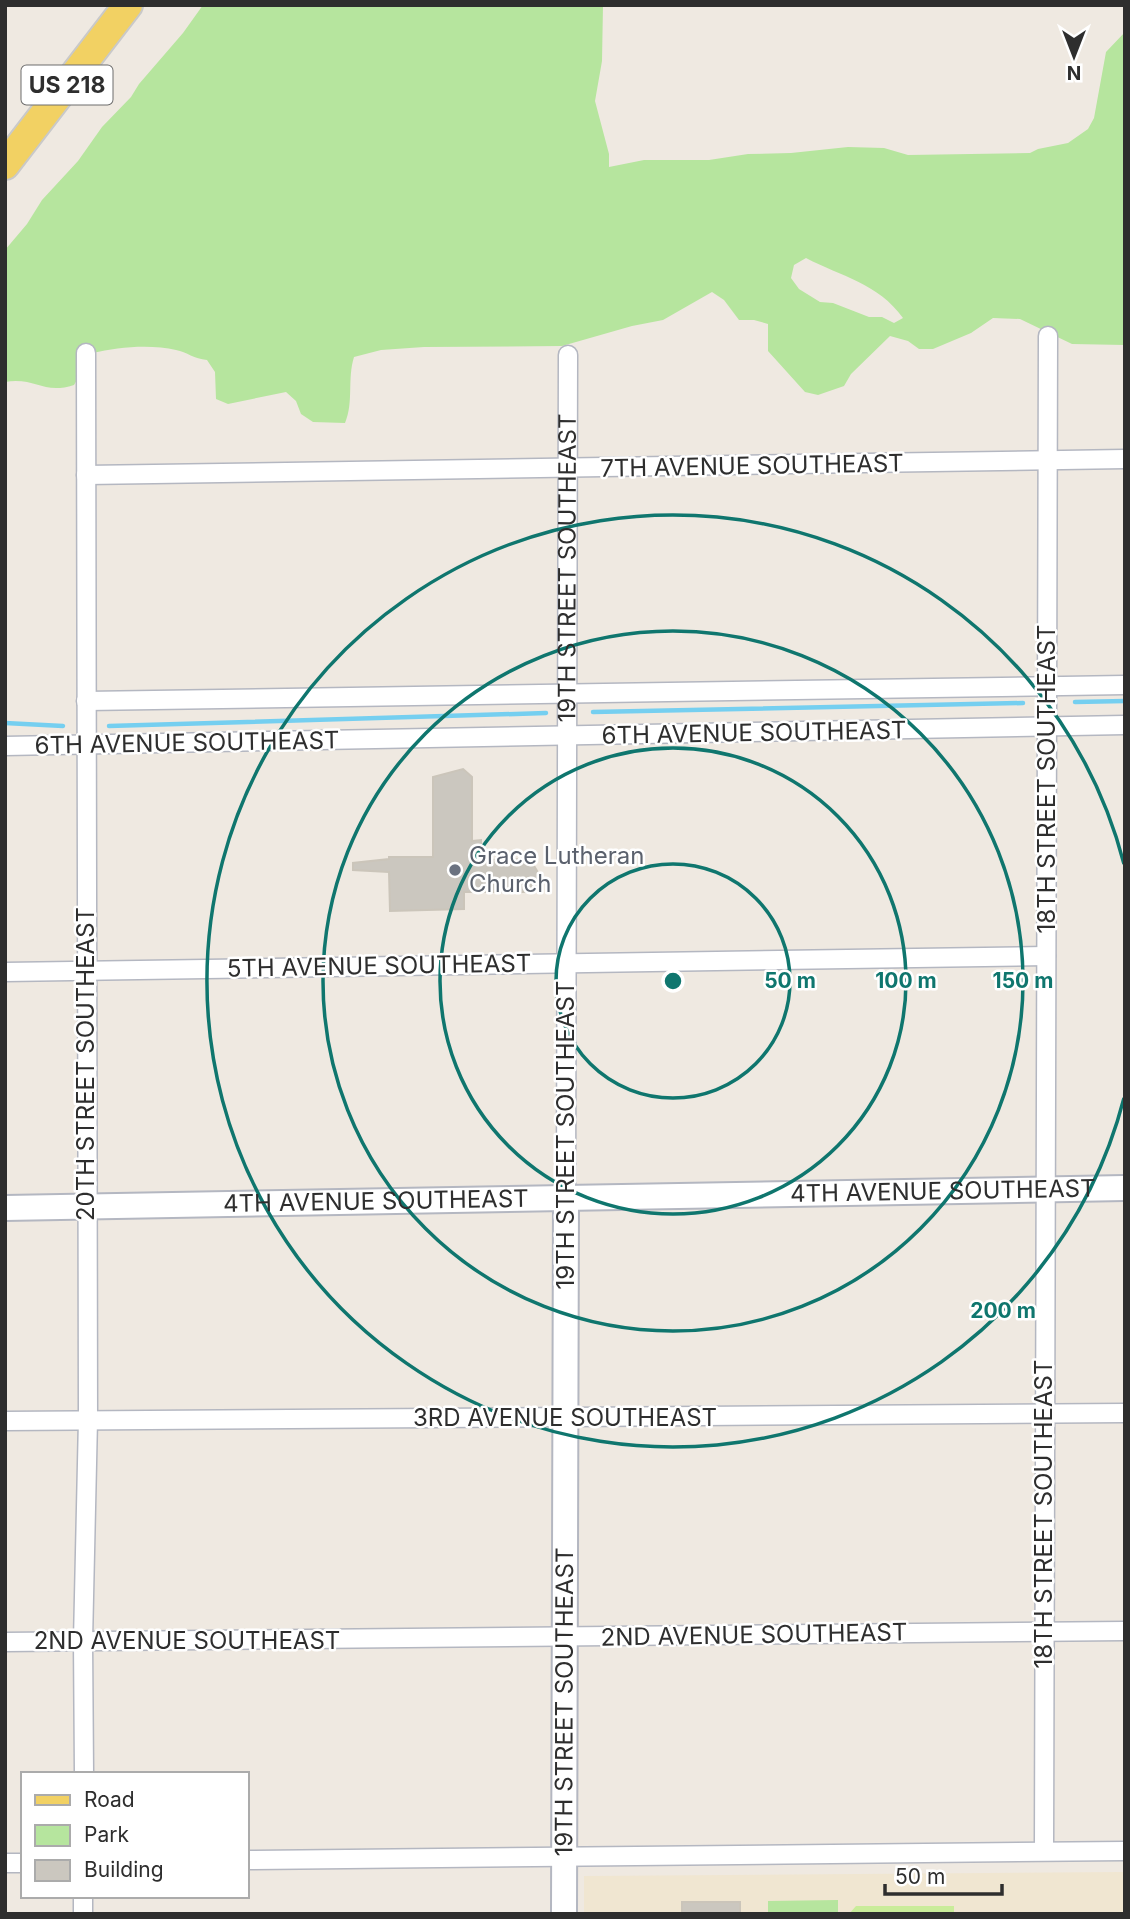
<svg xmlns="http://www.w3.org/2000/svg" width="1130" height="1919" font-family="Inter,sans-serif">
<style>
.education{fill:#f0e6d1}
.green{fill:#b6e59e;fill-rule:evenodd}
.pitch{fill:#c9ec9a}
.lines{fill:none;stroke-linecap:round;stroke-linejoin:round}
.stream{stroke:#75cff0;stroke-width:4.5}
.building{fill:#cbc7bf;stroke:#cbc5ba;stroke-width:2}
.street-casing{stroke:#b4b7c1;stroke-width:21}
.secondary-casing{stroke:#b4b7c1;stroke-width:28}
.primary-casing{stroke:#c9c9c9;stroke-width:32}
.street{stroke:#fff;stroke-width:18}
.secondary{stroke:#fff;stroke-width:24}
.primary{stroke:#f2d163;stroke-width:28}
.ring{fill:none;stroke:#0f766e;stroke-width:3.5}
.worship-dot{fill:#6b7280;stroke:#fff;stroke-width:2.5}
.labels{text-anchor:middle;stroke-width:5;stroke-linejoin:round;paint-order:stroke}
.shield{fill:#fff;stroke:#6d6d6d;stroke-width:2}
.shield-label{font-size:23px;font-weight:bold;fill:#2e2e2e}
.street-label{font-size:24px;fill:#2e2e2e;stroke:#fff}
.worship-label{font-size:24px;fill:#5b616d;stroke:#fff;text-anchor:start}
.centre{fill:#0f766e;stroke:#fff;stroke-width:3.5}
.ring-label{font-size:21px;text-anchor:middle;font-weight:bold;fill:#0f766e;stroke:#fff;stroke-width:5;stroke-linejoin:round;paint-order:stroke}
</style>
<rect width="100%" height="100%" fill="#efe9e1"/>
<path class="education" d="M1125,1872v42h-541v-38z"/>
<g class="green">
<path d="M203,5h400l-1,56 -7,40 14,53v13l35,-7h65l39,-6 43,-1 57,-6 36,1 24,7 122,-2 8,-4 30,-6 20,-14 6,-11 12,-66 19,-20v313l-53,-1 -52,-25 -27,-1 -22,15 -38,16h-14l-11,-8 -18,-5 -39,38 -7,12 -26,9 -13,-3 -37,-41v-27l-14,-4h-15l-15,-20 -12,-8 -49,28 -31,6 -70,20 -138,1 -43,3 -27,7c-7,22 0,45 -9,66l-32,-1 -12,-8 -5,-13 -10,-9 -58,12 -12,-5 -1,-27 -8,-12c-13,-1 -20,-8 -31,-10 -25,-6 -59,-3 -83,3l-19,32c-31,10 -38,-8 -69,-3v-132l22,-26 15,-24 36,-39 24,-34 29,-30 8,-13 44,-51zM806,258c36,19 72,25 97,60l-9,5 -12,-6h-13l-36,-14 -13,-1 -21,-13 -8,-11 3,-13z"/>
<path d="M838,1900v14h-70v-13z"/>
</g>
<path class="pitch" d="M856,1906h98v8h-105z"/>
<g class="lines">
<g class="stream">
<path d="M1075,702l50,-1"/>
<path d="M593,712l430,-9"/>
<path d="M5,723l58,3"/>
<path d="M109,726l437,-13"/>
</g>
</g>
<g class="building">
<path d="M463,769l9,8v64l9,-1v20l49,-1 10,17 -10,16h-66v17l-74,2 -1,-39 -36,-2v-7l36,-4v-2h44v-80z"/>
<rect x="682" y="1902" width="58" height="12"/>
</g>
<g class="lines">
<g class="street-casing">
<g id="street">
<path d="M86,475l1039,-16"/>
<path d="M86,701l1039,-16"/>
<path d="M5,746l1120,-21"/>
<path d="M5,972l1041,-16"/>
<path id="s1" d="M566,1198l2,-843"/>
<path d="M5,1421l1120,-8"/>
<path d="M5,1642l1120,-11"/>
<path d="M84,1774l-1,-133 5,-222 -2,-1066"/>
<path d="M1044,1851l4,-1515"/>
<path d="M247,1860l878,-9"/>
<path d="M5,1863h18"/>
<path d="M83,1914v-18"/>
</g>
</g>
<g class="secondary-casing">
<g id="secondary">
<path id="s2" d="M5,1208l1120,-20"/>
<path id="s3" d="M564,1914l2,-716"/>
</g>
</g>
<g class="primary-casing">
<path id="primary" d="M5,165l123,-160"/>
</g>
<use href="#street" class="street"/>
<use href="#secondary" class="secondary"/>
<use href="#primary" class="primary"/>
</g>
<g class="ring">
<circle cx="673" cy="981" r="117"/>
<circle cx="673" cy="981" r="233"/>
<circle cx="673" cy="981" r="350"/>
<path d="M1124 1098A466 466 0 1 1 1124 864"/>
</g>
<circle class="worship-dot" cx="455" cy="870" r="7"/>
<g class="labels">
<rect class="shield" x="21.5" y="65.5" width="91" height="39" rx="5"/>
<g class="shield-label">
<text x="67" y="93">US 218</text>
</g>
<g class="street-label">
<text transform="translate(752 466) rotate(-1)" y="8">7TH AVENUE SOUTHEAST</text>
<text dy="8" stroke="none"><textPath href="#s1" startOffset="630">19TH STREET SOUTHEAST</textPath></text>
<text transform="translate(754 733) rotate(-1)" y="8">6TH AVENUE SOUTHEAST</text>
<text transform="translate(187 743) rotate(-1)" y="8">6TH AVENUE SOUTHEAST</text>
<text transform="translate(1047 779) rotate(-90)" y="8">18TH STREET SOUTHEAST</text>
<text transform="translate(379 966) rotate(-1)" y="8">5TH AVENUE SOUTHEAST</text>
<text transform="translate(86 1064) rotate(-90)" y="8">20TH STREET SOUTHEAST</text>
<text transform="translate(566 1135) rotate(-90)" y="8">19TH STREET SOUTHEAST</text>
<text dy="8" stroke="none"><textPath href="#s2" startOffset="938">4TH AVENUE SOUTHEAST</textPath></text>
<text dy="8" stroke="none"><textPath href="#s2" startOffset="371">4TH AVENUE SOUTHEAST</textPath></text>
<text x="565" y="1426">3RD AVENUE SOUTHEAST</text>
<text transform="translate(1044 1514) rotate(-90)" y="8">18TH STREET SOUTHEAST</text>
<text transform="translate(754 1635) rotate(-1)" y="8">2ND AVENUE SOUTHEAST</text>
<text x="187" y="1649">2ND AVENUE SOUTHEAST</text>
<text dy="8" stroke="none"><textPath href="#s3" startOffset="212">19TH STREET SOUTHEAST</textPath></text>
</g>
<g class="worship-label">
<text x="469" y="864">Grace Lutheran<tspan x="469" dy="28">Church</tspan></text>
</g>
</g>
<circle cx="673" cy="981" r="10" class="centre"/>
<g class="ring-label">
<text x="790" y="988">50 m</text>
<text x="906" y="988">100 m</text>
<text x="1023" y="988">150 m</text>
<text x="1003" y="1318">200 m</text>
</g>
<rect width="1130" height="1919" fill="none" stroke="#2e2e2e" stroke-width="14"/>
<rect x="21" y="1772" width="228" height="126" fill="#ffffff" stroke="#ababab" stroke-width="2"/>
<rect x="35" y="1795" width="35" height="10" fill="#f2d163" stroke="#ababab" stroke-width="2"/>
<text x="84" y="1807" font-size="21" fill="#2e2e2e">Road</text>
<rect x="35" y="1825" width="35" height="21" fill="#b6e59e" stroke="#ababab" stroke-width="2"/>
<text x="84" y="1842" font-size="21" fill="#2e2e2e">Park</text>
<rect x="35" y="1860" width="35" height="21" fill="#cbc7bf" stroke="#ababab" stroke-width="2"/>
<text x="84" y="1877" font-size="21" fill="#2e2e2e">Building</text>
<g transform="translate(1074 56) rotate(180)" stroke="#ffffff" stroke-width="5" paint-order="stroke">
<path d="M0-5L12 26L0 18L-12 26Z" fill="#2e2e2e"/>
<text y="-10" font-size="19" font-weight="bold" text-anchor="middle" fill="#2e2e2e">N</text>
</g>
<path d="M885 1884v10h117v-10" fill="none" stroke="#2e2e2e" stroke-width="3.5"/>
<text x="895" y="1884" font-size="21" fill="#2e2e2e" stroke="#ffffff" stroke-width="5" paint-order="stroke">50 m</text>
</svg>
